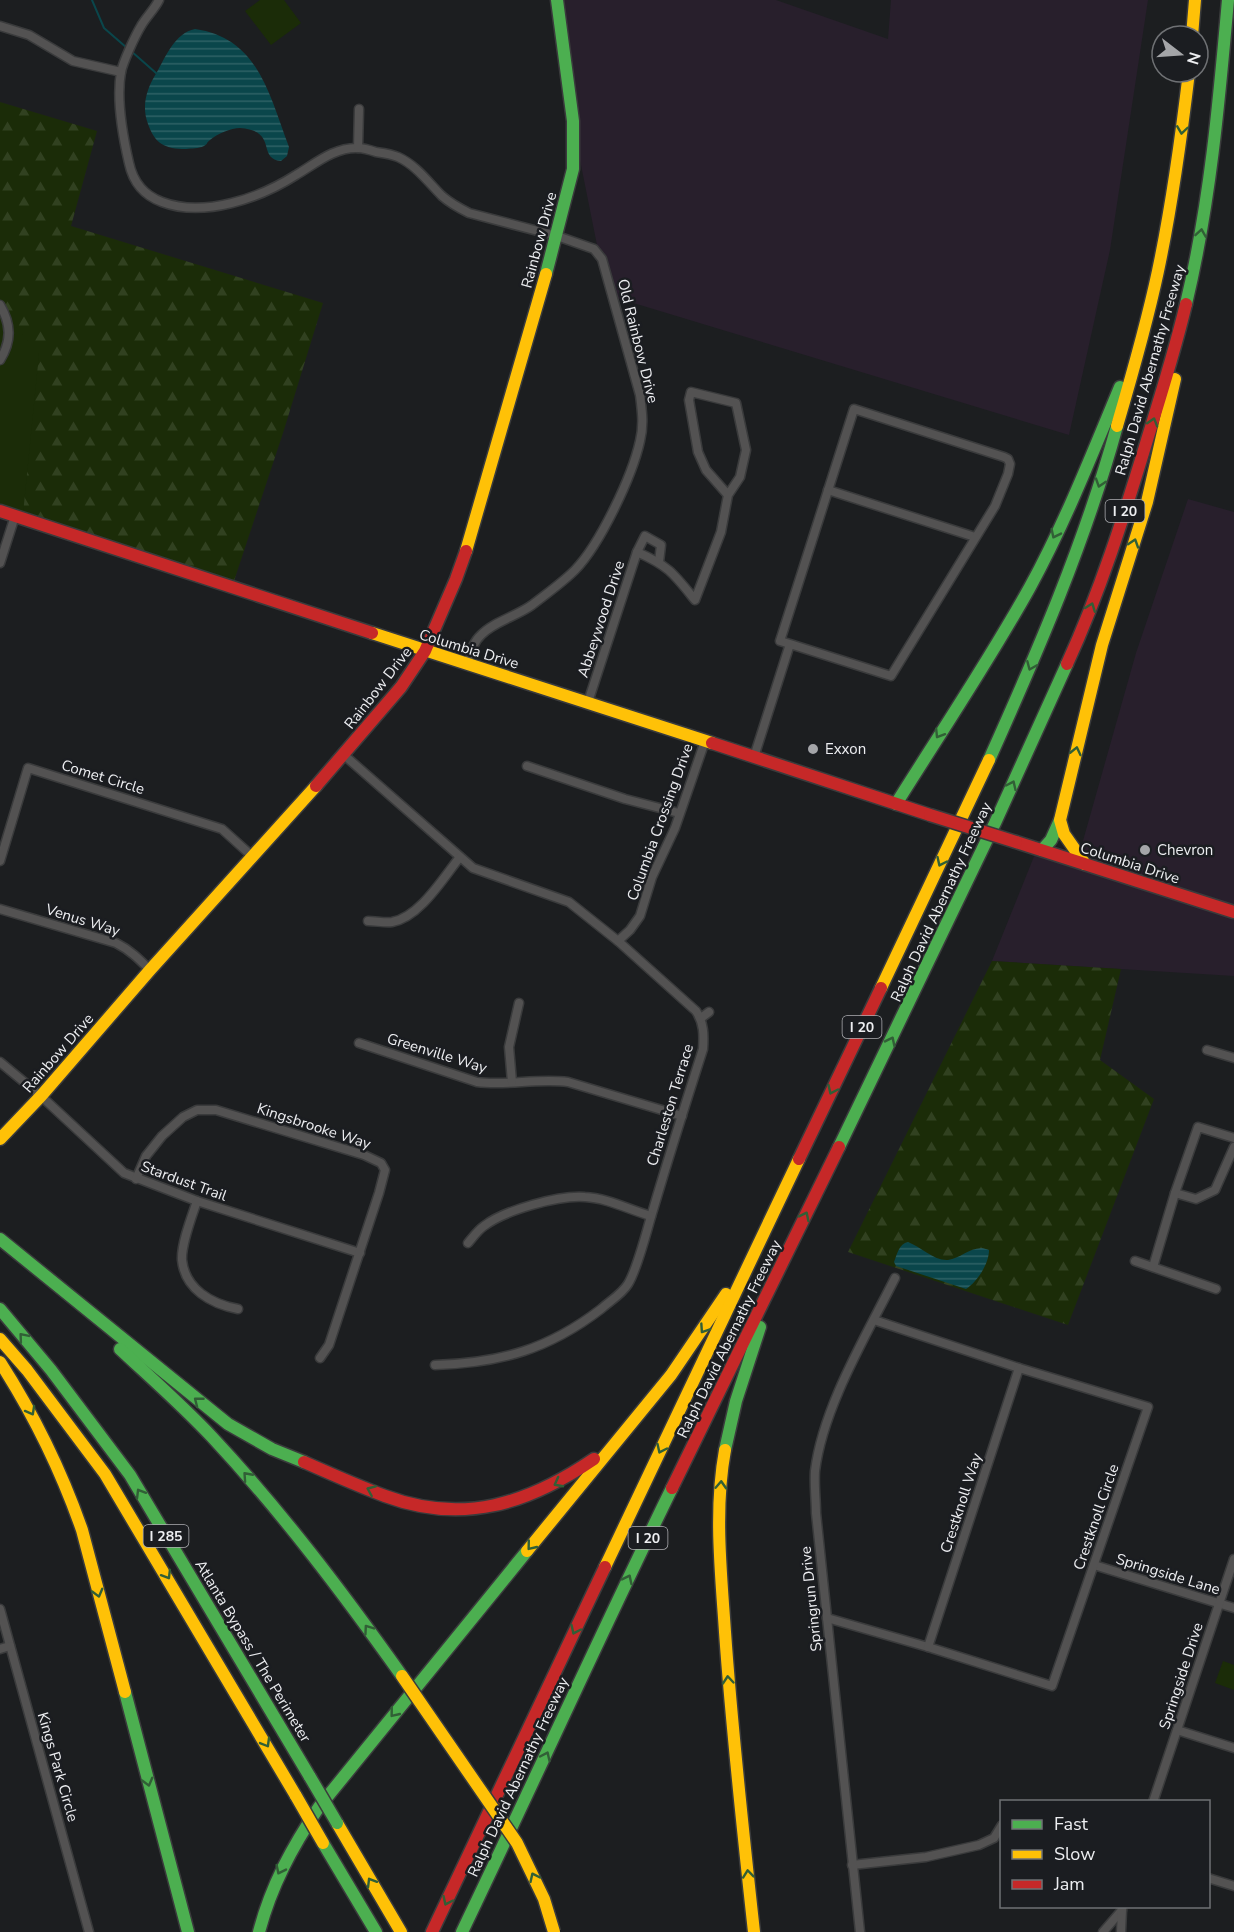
<svg xmlns="http://www.w3.org/2000/svg" width="1234" height="1932" font-family="'Nunito Sans',sans-serif">
<style>
.commercial{fill:#281f2c}
.forest{fill:url(#forest-firs)}
.park{fill:#1b2c08}
.water{fill:url(#water-rules)}
.lines{fill:none;stroke-linecap:round;stroke-linejoin:round}
.stream{stroke:#0a464b;stroke-width:2}
.street-casing{stroke:#3a3b3c;stroke-width:11}
.fast-casing{stroke:#3a3b3c;stroke-width:15}
.slow-casing{stroke:#3a3b3c;stroke-width:15}
.jam-casing{stroke:#3a3b3c;stroke-width:15}
.street{stroke:#535252;stroke-width:8}
.fast{stroke:#4caf50;stroke-width:12}
.slow{stroke:#ffc107;stroke-width:12}
.jam{stroke:#c62828;stroke-width:12}
.fast-bridge-casing{stroke:#3a3b3c;stroke-width:15;stroke-linecap:butt}
.slow-bridge-casing{stroke:#3a3b3c;stroke-width:15;stroke-linecap:butt}
.jam-bridge-casing{stroke:#3a3b3c;stroke-width:15;stroke-linecap:butt}
.fast-bridge{stroke:#4caf50;stroke-width:12}
.slow-bridge{stroke:#ffc107;stroke-width:12}
.jam-bridge{stroke:#c62828;stroke-width:12}
.oneway{stroke:#315f36}
.poi-dot{fill:#a4a5a8;stroke:#1b1d21;stroke-width:2}
.labels{text-anchor:middle;stroke-width:5;stroke-linejoin:round;paint-order:stroke}
.shield{fill:#1b1d21;stroke:#aeafb3;stroke-width:1.5}
.shield-label{font-size:14px;font-weight:bold;fill:#edeef1}
.street-label{font-size:15px;fill:#edeef1;stroke:#1b1d21}
.poi-label{font-size:15px;fill:#edeef1;stroke:#1b1d21;text-anchor:start}
</style>
<defs>
<pattern id="forest-firs" width="22" height="20" patternUnits="userSpaceOnUse" patternTransform="scale(1.5)"><rect width="22" height="20" fill="#1b2c08"/><path d="M5 1l3.5 6h-7zM16 11l3.5 6h-7z" fill="#314120"/></pattern>
<pattern id="water-rules" width="6" height="5" patternUnits="userSpaceOnUse" patternTransform="scale(1.5)"><rect width="6" height="5" fill="#0a464b"/><path d="M0 2.5h6" fill="none" stroke="#2e6165"/></pattern>
</defs>
<rect width="100%" height="100%" fill="#1c1e20"/>
<g class="commercial">
<path d="M555,0h221l112,39 3,-39h257l-38,250 -41,185 -462,-140 -41,-205z"/>
<path d="M1188,499l46,13v464l-242,-15 47,-117 40,11 57,-202z"/>
</g>
<g class="forest">
<path d="M0,102l97,29 -26,95 252,77 -40,130 -51,154 -209,-73 -23,-206z"/>
<path d="M992,961l129,8 -21,91 54,39 -86,226 -220,-73z"/>
</g>
<g class="park">
<path d="M260,0h24l17,23 -30,22 -26,-34z"/>
<path d="M0,308l39,46 -16,160 -23,-6z"/>
<path d="M1223,1661l11,4v25l-19,-7z"/>
</g>
<g class="water">
<path d="M195,29c64,9 74,66 94,118l-2,9 -6,5c-25,-3 -2,-30 -41,-33 -9,0 -23,6 -30,12 -5,4 -1,3 -6,6 -6,3 -12,2 -18,3 -21,0 -31,-5 -38,-25 -7,-19 -1,-36 9,-52 9,-16 18,-39 38,-43z"/>
<path d="M908,1242c13,5 26,19 40,18 14,-2 26,-17 41,-10 0,14 -12,32 -23,39l-70,-23 -2,-4c3,-8 5,-18 14,-20z"/>
</g>
<g class="lines">
<g class="stream">
<path d="M92,0l12,28 23,20"/>
<path d="M131,51l25,22"/>
</g>
<g class="street-casing">
<g id="street">
<path d="M159,0c-5,10 -13,17 -18,26 -6,10 -18,36 -20,46 -5,27 2,65 8,91 4,19 14,32 33,39 42,16 98,-4 134,-27 19,-11 38,-28 62,-27 5,0 12,2 18,4 7,1 15,2 22,5 18,8 30,25 44,39 8,7 17,12 27,17l88,23 37,13 8,10 38,136c2,16 4,30 0,46 -8,36 -40,103 -65,129 -13,13 -29,24 -43,35 -15,11 -39,17 -51,30 -8,7 -11,19 -14,28"/>
<path d="M0,26l29,9 44,26 48,11"/>
<path d="M358,148l1,-39"/>
<path d="M0,305c11,19 12,36 0,55"/>
<path d="M828,490l147,47"/>
<path d="M637,552l8,-16 16,9 -2,17"/>
<path d="M0,563l15,-47"/>
<path d="M588,702l49,-150c32,14 37,22 58,48l26,-68 7,-37 12,-18 6,-27 -10,-47 -45,-11 -2,8 9,52 8,18 22,25"/>
<path d="M344,755l129,113 96,34 49,39 78,70c8,12 8,24 7,38 -17,53 -34,107 -50,161 -6,19 -15,58 -25,74 -6,10 -18,17 -27,25 -52,40 -100,54 -166,56"/>
<path d="M754,757l36,-113 101,32 104,-170 13,-32 2,-10 -2,-5 -4,-2 -150,-48 -74,232 10,3"/>
<path d="M527,766l98,33 54,14"/>
<path d="M0,861l28,-93 194,61 31,28"/>
<path d="M0,909l116,34c14,7 23,16 34,27"/>
<path d="M368,921c8,0 17,2 24,1 28,-5 51,-44 68,-65"/>
<path d="M618,941l12,-11 10,-14 12,-39 23,-49 30,-87"/>
<path d="M701,1018l8,-6"/>
<path d="M359,1043l118,39c30,4 60,-4 91,0l114,34"/>
<path d="M1207,1050l27,8"/>
<path d="M0,1062l41,34 83,77 73,28 163,52"/>
<path d="M512,1082l-3,-35 10,-44"/>
<path d="M136,1179l10,-23 16,-20 21,-19 14,-7h19l148,45 17,8 4,7 -6,23 -50,152 -9,13"/>
<path d="M1175,1193l21,6 19,-9 19,-43"/>
<path d="M197,1201c-5,15 -16,43 -15,59 3,29 29,44 56,49"/>
<path d="M468,1243c5,-6 10,-13 16,-17 21,-16 75,-31 101,-29 22,1 45,13 66,19"/>
<path d="M1135,1261l81,28"/>
<path d="M1153,1267l22,-74 23,-66 36,11"/>
<path d="M1094,1565l140,43"/>
<path d="M0,1609l89,323"/>
<path d="M827,1618l101,29 124,39 96,-279 -129,-39 -145,-48"/>
<path d="M928,1647l91,-279"/>
<path d="M0,1649l10,-3"/>
<path d="M1177,1730l57,18"/>
<path d="M1153,1802l81,-243"/>
<path d="M852,1865l74,-8 53,-12 15,-7 8,-13"/>
<path d="M1208,1878l26,8"/>
<path d="M860,1932l-44,-419c0,-13 -2,-28 -1,-42 8,-64 51,-135 80,-193"/>
<path d="M1103,1932l19,-22"/>
<path d="M1121,1932l1,-22"/>
</g>
</g>
<g class="fast-casing">
<g id="fast">
<path d="M546,274l27,-105v-48l-16,-121"/>
<path d="M1186,304c24,-100 33,-202 42,-304"/>
<path d="M989,760c49,-109 96,-218 128,-334"/>
<path d="M896,804c45,-72 93,-143 134,-217 35,-64 62,-133 90,-200"/>
<path d="M1042,850l9,-10 9,-20"/>
<path d="M839,1147l156,-324 72,-159"/>
<path d="M0,1239l228,185 44,25 32,13"/>
<path d="M0,1309l51,61 79,105 180,302"/>
<path d="M120,1349c31,29 63,57 92,88 70,75 131,156 190,239"/>
<path d="M725,1450l11,-49 24,-74"/>
<path d="M125,1692l63,240"/>
<path d="M323,1843l53,89"/>
<path d="M259,1932c12,-46 33,-85 60,-125l208,-256"/>
<path d="M462,1932c71,-148 138,-297 210,-444"/>
</g>
</g>
<g class="slow-casing">
<g id="slow">
<path d="M1192,36l3,-36"/>
<path d="M1117,426c15,-51 30,-103 41,-155 14,-66 23,-132 31,-199"/>
<path d="M466,551l80,-277"/>
<path d="M372,633l340,110"/>
<path d="M1085,864l-21,-30 -4,-14 42,-175 45,-143 28,-123"/>
<path d="M881,988l108,-228"/>
<path d="M0,1139l41,-43 109,-126 166,-184"/>
<path d="M0,1339l27,31 78,104 191,322"/>
<path d="M0,1362c34,53 61,108 82,168l43,162"/>
<path d="M725,1450c-11,60 -4,122 0,182 7,100 18,200 29,300"/>
<path d="M527,1551l144,-176 55,-81"/>
<path d="M605,1567l194,-408"/>
<path d="M337,1823l64,109"/>
</g>
</g>
<g class="jam-casing">
<g id="jam">
<path d="M0,511l372,122"/>
<path d="M1067,664c33,-72 57,-148 80,-224 14,-45 28,-90 39,-136"/>
<path d="M712,743l218,72"/>
<path d="M316,786l85,-99 24,-36 31,-72 10,-28"/>
<path d="M1016,842l218,70"/>
<path d="M799,1159l82,-171"/>
<path d="M304,1462c27,12 54,24 81,34 78,29 143,8 209,-37"/>
<path d="M672,1488l167,-341"/>
<path d="M432,1932l173,-365"/>
</g>
</g>
<use href="#street" class="street"/>
<use href="#fast" class="fast"/>
<use href="#slow" class="slow"/>
<use href="#jam" class="jam"/>
<g class="fast-bridge-casing">
<path id="fast-bridge" d="M310,1777l27,46"/>
</g>
<g class="slow-bridge-casing">
<g id="slow-bridge">
<path d="M402,1676l115,167 27,56 10,33"/>
<path d="M296,1796l27,47"/>
</g>
</g>
<g class="jam-bridge-casing">
<path id="jam-bridge" d="M930,815l86,27"/>
</g>
<use href="#fast-bridge" class="fast-bridge"/>
<use href="#slow-bridge" class="slow-bridge"/>
<use href="#jam-bridge" class="jam-bridge"/>
</g>
<defs><path id="oneway-chevron" d="M-2-3.5L2.5 0L-2 3.5" fill="none" stroke-width="1.6" stroke-linecap="round" stroke-linejoin="round" transform="scale(1.5)"/></defs>
<g class="oneway">
<use href="#oneway-chevron" transform="translate(1182 130) rotate(98)"/>
<use href="#oneway-chevron" transform="translate(1201 233) rotate(-81)"/>
<use href="#oneway-chevron" transform="translate(1153 422) rotate(-73)"/>
<use href="#oneway-chevron" transform="translate(1100 483) rotate(108)"/>
<use href="#oneway-chevron" transform="translate(1055 534) rotate(116)"/>
<use href="#oneway-chevron" transform="translate(1134 543) rotate(-72)"/>
<use href="#oneway-chevron" transform="translate(1091 607) rotate(-69)"/>
<use href="#oneway-chevron" transform="translate(1031 666) rotate(113)"/>
<use href="#oneway-chevron" transform="translate(939 734) rotate(122)"/>
<use href="#oneway-chevron" transform="translate(1076 751) rotate(-77)"/>
<use href="#oneway-chevron" transform="translate(1012 785) rotate(-65)"/>
<use href="#oneway-chevron" transform="translate(941 862) rotate(115)"/>
<use href="#oneway-chevron" transform="translate(891 1041) rotate(-64)"/>
<use href="#oneway-chevron" transform="translate(832 1090) rotate(115)"/>
<use href="#oneway-chevron" transform="translate(805 1216) rotate(-64)"/>
<use href="#oneway-chevron" transform="translate(704 1329) rotate(124)"/>
<use href="#oneway-chevron" transform="translate(23 1337) rotate(-130)"/>
<use href="#oneway-chevron" transform="translate(198 1401) rotate(-142)"/>
<use href="#oneway-chevron" transform="translate(31 1411) rotate(61)"/>
<use href="#oneway-chevron" transform="translate(661 1449) rotate(115)"/>
<use href="#oneway-chevron" transform="translate(247 1476) rotate(-132)"/>
<use href="#oneway-chevron" transform="translate(558 1483) rotate(152)"/>
<use href="#oneway-chevron" transform="translate(721 1485) rotate(-87)"/>
<use href="#oneway-chevron" transform="translate(371 1490) rotate(-157)"/>
<use href="#oneway-chevron" transform="translate(140 1493) rotate(-121)"/>
<use href="#oneway-chevron" transform="translate(531 1546) rotate(129)"/>
<use href="#oneway-chevron" transform="translate(167 1575) rotate(59)"/>
<use href="#oneway-chevron" transform="translate(628 1579) rotate(-64)"/>
<use href="#oneway-chevron" transform="translate(98 1593) rotate(75)"/>
<use href="#oneway-chevron" transform="translate(368 1629) rotate(-125)"/>
<use href="#oneway-chevron" transform="translate(575 1630) rotate(115)"/>
<use href="#oneway-chevron" transform="translate(728 1680) rotate(-95)"/>
<use href="#oneway-chevron" transform="translate(394 1713) rotate(129)"/>
<use href="#oneway-chevron" transform="translate(266 1743) rotate(60)"/>
<use href="#oneway-chevron" transform="translate(546 1756) rotate(-65)"/>
<use href="#oneway-chevron" transform="translate(148 1782) rotate(75)"/>
<use href="#oneway-chevron" transform="translate(280 1870) rotate(116)"/>
<use href="#oneway-chevron" transform="translate(748 1874) rotate(-96)"/>
<use href="#oneway-chevron" transform="translate(534 1877) rotate(-115)"/>
<use href="#oneway-chevron" transform="translate(371 1882) rotate(-121)"/>
<use href="#oneway-chevron" transform="translate(447 1901) rotate(115)"/>
</g>
<g class="poi-dot">
<circle cx="813" cy="749" r="6"/>
<circle cx="1145" cy="850" r="6"/>
</g>
<g class="labels">
<g class="shield">
<rect x="1105.5" y="500" width="39" height="22" rx="4.5"/>
<rect x="842.5" y="1016" width="39" height="22" rx="4.5"/>
<rect x="143.5" y="1525" width="45" height="22" rx="4.5"/>
<rect x="628.5" y="1527" width="39" height="22" rx="4.5"/>
</g>
<g class="shield-label">
<text x="1125" y="516">I 20</text>
<text x="862" y="1032">I 20</text>
<text x="166" y="1541">I 285</text>
<text x="648" y="1543">I 20</text>
</g>
<g class="street-label">
<text transform="translate(539 240) rotate(-75)" y="5">Rainbow Drive</text>
<text transform="translate(638 341) rotate(76)" y="5">Old Rainbow Drive</text>
<text transform="translate(1150 370) rotate(-74)" y="5">Ralph David Abernathy Freeway</text>
<text transform="translate(601 619) rotate(-72)" y="5">Abbeywood Drive</text>
<text transform="translate(469 649) rotate(17)" y="5">Columbia Drive</text>
<text transform="translate(378 688) rotate(-52)" y="5">Rainbow Drive</text>
<text transform="translate(103 777) rotate(17)" y="5">Comet Circle</text>
<text transform="translate(660 822) rotate(-70)" y="5">Columbia Crossing Drive</text>
<text transform="translate(1130 863) rotate(18)" y="5">Columbia Drive</text>
<text transform="translate(941 902) rotate(-65)" y="5">Ralph David Abernathy Freeway</text>
<text transform="translate(83 920) rotate(17)" y="5">Venus Way</text>
<text transform="translate(58 1053) rotate(-49)" y="5">Rainbow Drive</text>
<text transform="translate(437 1053) rotate(17)" y="5">Greenville Way</text>
<text transform="translate(670 1105) rotate(-73)" y="5">Charleston Terrace</text>
<text transform="translate(314 1126) rotate(18)" y="5">Kingsbrooke Way</text>
<text transform="translate(184 1181) rotate(20)" y="5">Stardust Trail</text>
<text transform="translate(729 1339) rotate(-64)" y="5">Ralph David Abernathy Freeway</text>
<text transform="translate(961 1503) rotate(-72)" y="5">Crestknoll Way</text>
<text transform="translate(1096 1517) rotate(-71)" y="5">Crestknoll Circle</text>
<text transform="translate(1168 1574) rotate(17)" y="5">Springside Lane</text>
<text transform="translate(811 1599) rotate(-96)" y="5">Springrun Drive</text>
<text transform="translate(253 1651) rotate(59)" y="5">Atlanta Bypass / The Perimeter</text>
<text transform="translate(1181 1676) rotate(-72)" y="5">Springside Drive</text>
<text transform="translate(58 1767) rotate(74)" y="5">Kings Park Circle</text>
<text transform="translate(518 1777) rotate(-65)" y="5">Ralph David Abernathy Freeway</text>
</g>
<g class="poi-label">
<text x="825" y="754">Exxon</text>
<text x="1157" y="855">Chevron</text>
</g>
</g>
<rect x="1000" y="1800" width="210" height="108" fill="#1b1d21" stroke="#6f7174" stroke-width="1.5"/>
<rect x="1012" y="1820" width="30" height="9" fill="#4caf50" stroke="#6f7174" stroke-width="1.5"/>
<text x="1054" y="1830" font-size="18" fill="#edeef1">Fast</text>
<rect x="1012" y="1850" width="30" height="9" fill="#ffc107" stroke="#6f7174" stroke-width="1.5"/>
<text x="1054" y="1860" font-size="18" fill="#edeef1">Slow</text>
<rect x="1012" y="1880" width="30" height="9" fill="#c62828" stroke="#6f7174" stroke-width="1.5"/>
<text x="1054" y="1890" font-size="18" fill="#edeef1">Jam</text>
<g transform="translate(1180 54) rotate(107)"><circle r="28" fill="#1b1d21" stroke="#6f7174" stroke-width="1.5"/>
<path d="M0-4.5L10 22L0 15L-10 22Z" fill="#a4a5a8"/>
<text y="-9" font-size="16" font-weight="bold" text-anchor="middle" fill="#edeef1">N</text>
</g>
</svg>
